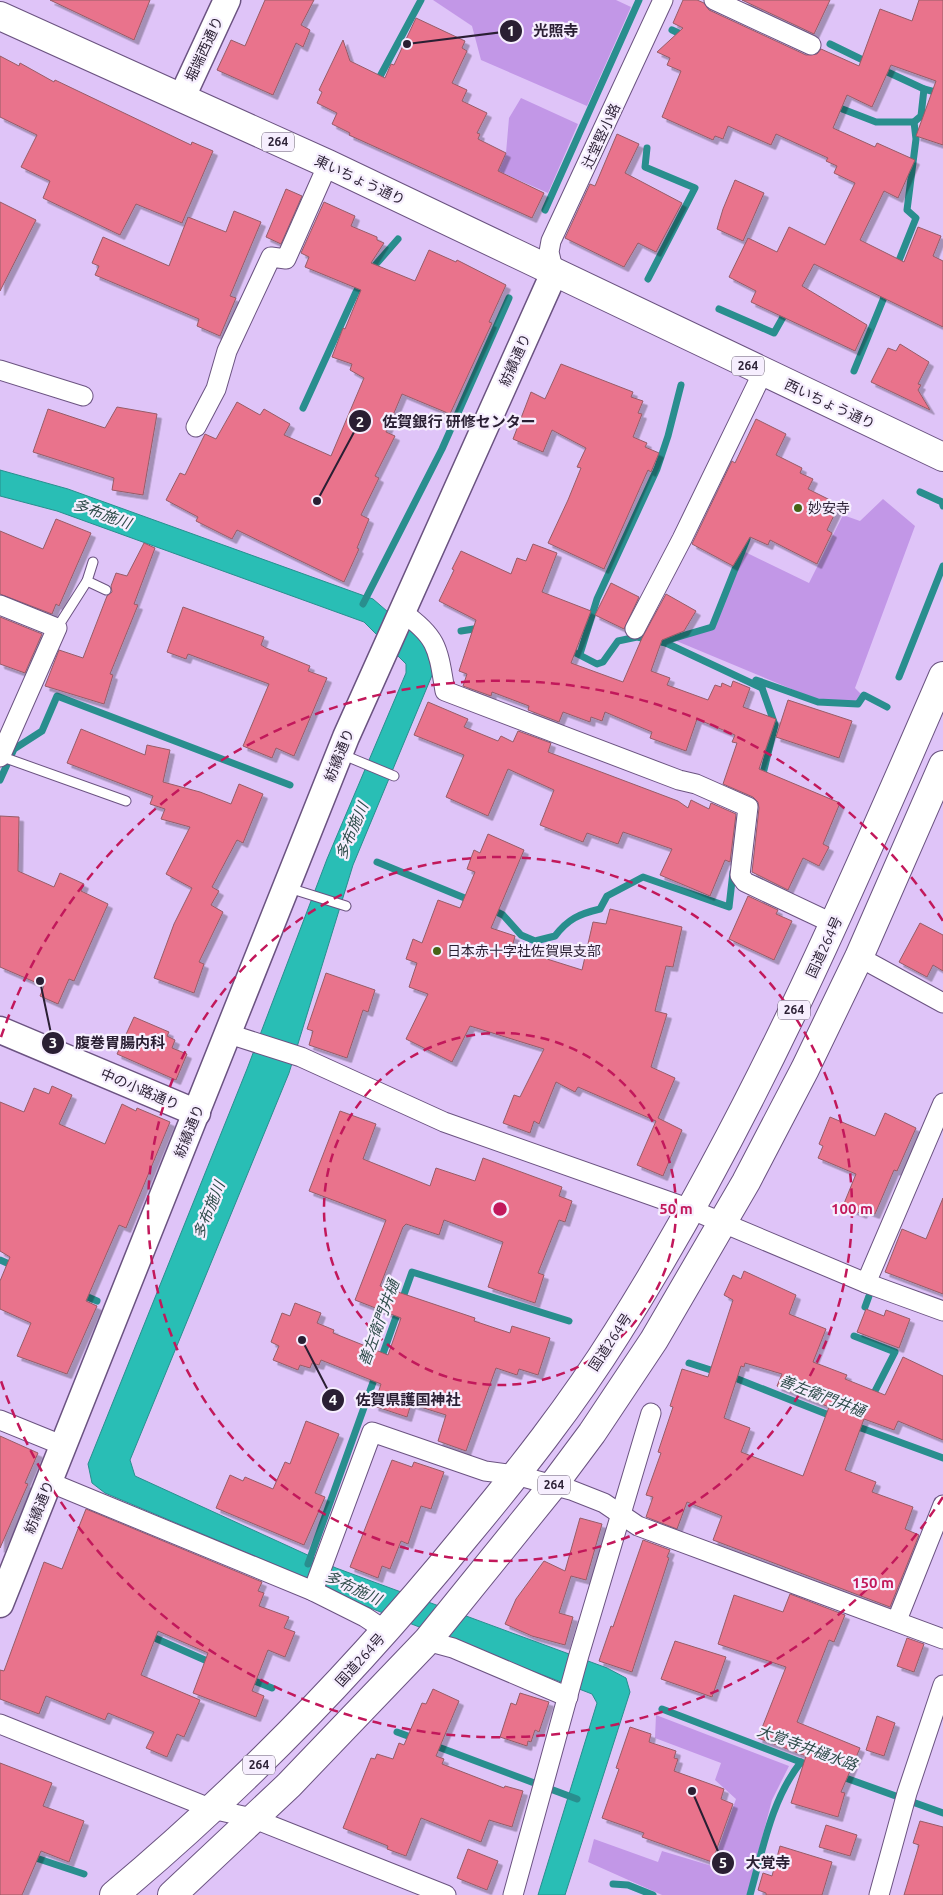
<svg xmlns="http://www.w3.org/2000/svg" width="943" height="1895" font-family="Ubuntu,'Noto Sans JP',sans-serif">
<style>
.green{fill:#c297e7}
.water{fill:#29beb5;stroke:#298e8e}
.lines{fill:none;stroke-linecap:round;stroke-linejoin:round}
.stream{stroke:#298e8e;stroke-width:7}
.building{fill:#e9738c;stroke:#965c67;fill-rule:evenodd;filter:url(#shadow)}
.lane-casing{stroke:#6b5381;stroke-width:11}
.street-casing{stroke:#6b5381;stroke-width:21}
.secondary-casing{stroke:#6b5381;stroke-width:29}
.highway-casing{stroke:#6b5381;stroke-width:30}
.lane{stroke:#fff;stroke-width:9}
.street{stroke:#fff;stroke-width:19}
.secondary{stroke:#fff;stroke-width:26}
.highway{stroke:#fff;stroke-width:28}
.ring{fill:none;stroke:#c2185b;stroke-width:2.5;stroke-dasharray:9 6}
.poi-dot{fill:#466316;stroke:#f6eefe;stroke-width:2}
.labels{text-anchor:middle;stroke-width:4.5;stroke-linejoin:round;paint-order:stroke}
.shield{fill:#f6eefe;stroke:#675d70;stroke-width:1}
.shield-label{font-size:12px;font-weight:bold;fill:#2a1f33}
.street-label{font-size:14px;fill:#2a1f33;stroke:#f6eefe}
.poi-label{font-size:14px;fill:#2a1f33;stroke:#f6eefe;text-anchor:start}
.water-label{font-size:15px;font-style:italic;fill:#304d4b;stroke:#f6eefe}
.centre{fill:#c2185b;stroke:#f6eefe;stroke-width:2.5}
.ring-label{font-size:15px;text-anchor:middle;font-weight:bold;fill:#c2185b;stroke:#f6eefe;stroke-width:4.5;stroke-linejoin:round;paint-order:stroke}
.leader{fill:none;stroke:#2a1f33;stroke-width:2}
.callout-dot{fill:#2a1f33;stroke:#f6eefe;stroke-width:2}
.mark-label{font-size:15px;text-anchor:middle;font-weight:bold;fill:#fff}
.callout-label{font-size:15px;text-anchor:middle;font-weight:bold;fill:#2a1f33;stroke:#f6eefe;stroke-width:4.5;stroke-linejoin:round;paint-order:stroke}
</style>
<defs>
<filter id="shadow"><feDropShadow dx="4.5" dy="4.5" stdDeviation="0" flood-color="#0004"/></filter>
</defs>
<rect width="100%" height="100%" fill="#dfc4f8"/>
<g class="green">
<path d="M433,0h183l15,7 -44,99 -106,-46 -9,-34z"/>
<path d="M521,98l57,26 -30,69 -50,-22 8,-18 3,-35z"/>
<path d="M883,499l32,27 -60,162 9,9 -5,8 -46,-7 -139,-58 40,-12 29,-77 66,32 34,-68 17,6z"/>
<path d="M656,1715l133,51 -17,34 -25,95h-85l-74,-33 6,-23 64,23 4,-11 50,15 24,-67 -21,-19 6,-17 -66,-25z"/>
</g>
<path class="water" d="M0,470l68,19 305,110 51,44 9,30 -80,192 -64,208 -159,387 5,16 201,92 271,100 19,10 4,14 -65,203h-27l59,-192 -5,-9 -232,-90 -34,-18 -221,-93 -13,-10 -4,-19 159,-395 80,-210 79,-186v-9l-42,-42 -307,-111 -57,-15z"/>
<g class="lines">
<g class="stream">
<path d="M672,30l13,6"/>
<path d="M830,44l39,19"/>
<path d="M881,69l43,20 19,5"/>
<path d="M377,82l44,-82"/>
<path d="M832,105l44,17h38l7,-6 3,-27"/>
<path d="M647,148l-2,19 50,21 -47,91"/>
<path d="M545,210l94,-210"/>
<path d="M896,268l20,-50 -9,-8 9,-71 -2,-17"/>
<path d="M370,271l28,-32"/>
<path d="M719,309l55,24 13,-23"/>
<path d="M854,371l33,-81"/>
<path d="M303,408l53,-116 6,-10"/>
<path d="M920,492l22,10 1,4"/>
<path d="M363,604l79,-155 67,-151"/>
<path d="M461,631l19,-3"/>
<path d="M666,643l2,-3 44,-13 35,-88"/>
<path d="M568,649l29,15 6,-2 15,-21 19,-4 29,6 96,45 -6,-8 62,22 40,2 6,-9 23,12"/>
<path d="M580,654l17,-55 60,-130 11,-33 13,-51"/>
<path d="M899,677l44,-111"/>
<path d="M762,688l13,37 -13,53"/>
<path d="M0,780l14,-31 28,-18 15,-35 233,89"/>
<path d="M377,862l95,39"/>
<path d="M491,909l12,6 18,20 14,6 20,-5c13,-17 24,-22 45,-27l7,-13 36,-19 86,30 4,-35"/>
<path d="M0,1260l16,7"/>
<path d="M81,1294l16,7"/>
<path d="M865,1307l4,-11"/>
<path d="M854,1336l41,16 -24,47"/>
<path d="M380,1362l32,-90 157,49"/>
<path d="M689,1363l28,9"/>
<path d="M730,1376l104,41"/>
<path d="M853,1425l90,33"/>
<path d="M308,1564l68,-190"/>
<path d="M148,1635l66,29"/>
<path d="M247,1678l25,10"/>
<path d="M662,1709l149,57"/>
<path d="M397,1732l19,7"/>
<path d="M433,1745l144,54"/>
<path d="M840,1776l103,37"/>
<path d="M30,1856l54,18"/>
<path d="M613,1884l15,1 25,10"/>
<path d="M750,1895c13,-46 21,-95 51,-133"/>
</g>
</g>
<g class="building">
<path d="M50,0h100l-16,40z"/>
<path d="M265,0h49l-13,25 9,5 -7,17 -7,-4 -23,52 -56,-25 14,-30 14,6z"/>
<path d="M683,0h14l7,3 5,7 97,45 11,-1 4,-5 38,17 21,-57 32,12 7,-21h24v145l-27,-9 20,-55 -45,-16 -19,42 -25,-12 -14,33 42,19 2,-4 38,17 -17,38 -14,-7 -24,49 44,22 14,-35 23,9 -8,20 10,5v66l-129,-63 -12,22 65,39 -12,26 -104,-49 5,-11 -27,-14 19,-39 29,14 12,-25 36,18 30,-62 -21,-10 3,-7 -11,-5 2,-3 -52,-24 -5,11 -43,-19 -5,13 -8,-3 -2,4 -51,-23 19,-46 -14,-6 3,-7 -13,-6 26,-24 -10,-5z"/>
<path d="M742,0h88l-16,34z"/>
<path d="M416,18l49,23 -3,7 5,3 -15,32 15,7 -5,11 25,12 -10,20 3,1 -2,5 28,14 -8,18 46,22 -12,25 -183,-83 1,-2 -18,-9 5,-11 -20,-10 5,-11 -3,-2 24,-50 7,21 35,17 6,-14 3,1z"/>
<path d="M0,56l19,10 1,-3 34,19 1,-2 136,65 1,-3 21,9 -31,72 -46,-19 -16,31 -77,-37 7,-17 -29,-14 16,-32 -37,-18z"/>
<path d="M617,134l22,10 -14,29 57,30 -26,49 -18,-9 -14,24 -59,-29 25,-54 5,2z"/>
<path d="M735,180l29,13 -21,48 -26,-12 6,-20z"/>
<path d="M286,189l16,7 -21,48 -15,-7z"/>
<path d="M0,202l36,18 -36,71z"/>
<path d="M324,202l31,14 -4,10 26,11v3l7,3 -13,20 44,18 14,-31 27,12 1,-2 49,25 -17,37 3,1 -42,91 -48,-20 -16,38 9,4 -20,40 4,2 -18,37 8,4 -12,29 2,1 -15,33 -107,-52 -5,9 -36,-18 2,-4 -32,-17 14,-27 5,2 20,-41 11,5 21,-37 23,13 4,-6 26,15 -6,11 47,21 33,-78 -14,-8 2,-6 -20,-7 11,-29 2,1 16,-39 -56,-23 4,-10 -8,-4z"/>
<path d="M234,211l27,11 -31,74 6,2 -16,38 -23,-10 2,-7 -104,-44 4,-9 -7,-3 11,-26 66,29 19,-49 38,15z"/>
<path d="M900,344l29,18 -11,22 3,1 -3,5 12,20 -59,-28 17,-34 8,3z"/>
<path d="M561,364l72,28 -2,5 12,4 -5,12 4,1 -9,23 14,6 -2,4 14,6 -8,19 -3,-2 -44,99 -56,-26 20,-43 13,-32 -4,-1 9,-19 -34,-18 -9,22 -30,-13 18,-47 14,7z"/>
<path d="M117,407l40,7 -14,81 -31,-5 2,-12 -81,-26 15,-43 57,19z"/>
<path d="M756,419l30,15 -10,21 26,13 -2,5 13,6 -5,10 22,11 -1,2 9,5 -11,23 5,3 -15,31 -47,-24 -2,5 -18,-8 -17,29 -41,-22 40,-83 3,2z"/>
<path d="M56,519l35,14 -32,73 -3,-2 -4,10 -52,-20v-63l43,18z"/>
<path d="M144,543l11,5 -21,56 4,1 -28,69 3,1 -9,29 -59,-18 14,-36 24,8 24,-62 5,-4 -1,-6 5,-13 11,3z"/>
<path d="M533,544l24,9 -15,39 49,19 -20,52 52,19 19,-44 24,-44 30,17 -12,20 -22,9 -11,31 19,7 -3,7 41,15 7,-15 6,2 1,-4 9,4 2,-6 17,7 -7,19 33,12 -17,50 81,34 -17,41 6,3 -10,19 -16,-8 -15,32 -36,-18 7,-64 -1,-6 -5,-5 -30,-13 14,-41 -5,-1 3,-7 -38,-16 -11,32 -36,-13 2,-6 -47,-20 -3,9 -11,-4 -1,5 -27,-10 -4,10 -31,-12 1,-4 -37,-14 -1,4 -28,-10 4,-12 -8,-3 17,-51 -37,-19 15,-31 -2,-1 9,-18 50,23 6,-16 9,3z"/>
<path d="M611,583l28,14 -15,32 -29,-14z"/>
<path d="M183,607l81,30 -3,8 5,3 44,18 -2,5 19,7 -33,78 -18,-8 -4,10 -29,-12 26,-62 -81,-30 -2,5 -19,-7z"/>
<path d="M0,617l42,17 -17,39 -25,-9z"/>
<path d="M788,700l64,21 -13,37 -63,-21z"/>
<path d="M428,702l40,17 -4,8 34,14 3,-5 12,6 5,-11 33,12 -3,9 130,49 10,7 3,-8 18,9 2,-6 25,11 -6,48 -5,-2 -15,36 -50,-21 12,-26 -49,-17 -5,12 -31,-11 -4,9 -43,-17 14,-35 -46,-21 -20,47 -42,-19 18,-42 -50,-20z"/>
<path d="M81,729l64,26 2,-10 23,5 -7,32 37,10 31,12 8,-20 24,10 -20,49 -6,-3 -25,47 7,4 -8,14 12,7 -24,50 5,2 -10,29 -40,-15 20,-54 18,-36 -26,-14 24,-47 -29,-8 4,-10 -15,-5 3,-8 -86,-33z"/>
<path d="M0,816l19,1 -1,54 36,16 6,-14 24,11 -3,7 27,13 -34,77 -5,-2 -11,25 -18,-8 4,-10 -44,-19z"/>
<path d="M488,834l36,16 -33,78 24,8 -3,12 70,22 11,-48 13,2 4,-15 72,18 -9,40 -7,-1 -11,45 12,3 -16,53 24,11 -17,40 24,12 -19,46 -26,-11 19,-44 -78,-34 -3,5 -19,-10 -17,42 -5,-3 -4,12 -27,-10 11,-28 6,2 24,-48 -74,-23 -18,36 -46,-23 22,-45 -19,-7 8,-24 -11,-4 7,-20 9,4 16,-43 22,8 15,-36 -8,-3 7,-19 6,3z"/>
<path d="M748,896l30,14 -2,4 16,7 -18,39 -45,-21z"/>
<path d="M920,923l23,12v36l-10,-6 -6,12 -28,-15z"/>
<path d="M326,973l49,17 -7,22 -5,-2 -16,48 -38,-13 4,-14 -6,-2z"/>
<path d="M134,1017l35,15 -2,4 8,4 -3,8 15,6 -11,26 -59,-26z"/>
<path d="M52,1086l20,9 -13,29 46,20 17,-40 14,7 1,-3 33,14 -44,106 -7,-3 -33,76 11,5 -30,68 -50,-18 14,-33 -31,-14v-28l10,-24 -10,-6v-149l24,10 10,-24 15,6z"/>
<path d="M340,1111l36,13 -13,35 67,27 6,-18 39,13 8,-23 79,29 -3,9 13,5 -7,21 -6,-2 -21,53 6,2 -9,28 -47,-16 15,-45 -59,-22 -5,15 -33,-11 -3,3 -23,59 95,32 -1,3 36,12 2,-7 38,12 -12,37 -19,-6 -2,6 -21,-7 -30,83 -28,-10 8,-26 -35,-11 -4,13 -33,-11 7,-22 -60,-24 -2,5 -7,-2 -2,5 -10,-3 -2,5 -25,-10 6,-14 -8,-4 11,-29 8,3 5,-13 26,10 -4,10 17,7 -1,3 55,22 13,-37 -46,-18 31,-80 -77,-29z"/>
<path d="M885,1113l31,15 -19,43 -3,-1 -19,44 -11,-4 -2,4 -19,-8 13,-32 -38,-16 5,-12 -4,-2 11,-27 45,19z"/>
<path d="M943,1198v96l-58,-22 17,-43 24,10z"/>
<path d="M744,1271l52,24 -7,19 37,15 -13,33 34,13 -2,4 40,16 18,-38 40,19v64l-45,-19 -4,9 -30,-11 -19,51 31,12 -4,10 41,15 -8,22 14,6 -29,72 -177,-67 9,-24 -35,-14 -10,27 -31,-12 7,-20 -7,-2 15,-42 -3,-1 15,-45 -3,-1 12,-37 26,8 25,-77 -9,-5 9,-20 8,4zM745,1363l37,11 -5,12 52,21 -26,69 -62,-24 9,-24 -26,-10 17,-52 3,1z"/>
<path d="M866,1309l18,7 2,-6 24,9 -11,29 -42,-16z"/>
<path d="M306,1421l33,13 -24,59 10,4 -21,48 -88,-37 14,-33 13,6 2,-4 28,12 12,-27 5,2z"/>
<path d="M0,1436l38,17 -13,30 3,1 -28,64z"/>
<path d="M392,1460l20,7 2,-5 30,10 -13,37 -10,-3 -13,38 -7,-3 -11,28 -8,-3 -4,12 -28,-11z"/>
<path d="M86,1509l176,73 -4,9 6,2 -5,13 30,11 -5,11 11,4 -10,25 -17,-7 -16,41 12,5 -8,21 -63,-24 15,-40 -50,-22 -17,44 59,25 -16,37 -7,-3 -10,23 -21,-9 8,-16 -46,-19 -3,7 -59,-24 -7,18 -39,-15v-29l4,1 40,-109 18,7z"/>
<path d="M580,1518l22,6 -16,56 -15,-4 -12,37 14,4 -8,28 -33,-9 -27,-12 11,-25 28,-38 21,10z"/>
<path d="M643,1540l27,10 -3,7 2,1 -37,114 -33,-11 12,-35 2,1z"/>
<path d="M790,1594l55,21 -11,27 -5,-2 -32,82 63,26 -19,44 4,1 -7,24 -47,-14 15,-47 -48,-18 28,-71 -68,-23 16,-49 49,17z"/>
<path d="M907,1638l17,6 -10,28 -17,-6z"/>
<path d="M675,1641l51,16 -14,40 -51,-18z"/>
<path d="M433,1689l26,12 -23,55 8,3 -2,5 62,24 1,-2 18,5 -11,36 -23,-7 -8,22 -60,-24 -15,38 -19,-7 1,-3 -45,-18 28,-70 4,1 2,-5 16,5 6,-16 5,2 18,-42 4,1z"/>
<path d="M520,1693l29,9 -10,30 -4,-2 -4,12 -3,-1 -1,5 -27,-9 11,-34 5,2z"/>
<path d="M877,1716l18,7 -11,33 -18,-6z"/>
<path d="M630,1727l21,7 -2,8 27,9 -2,7 4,1 -4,12 50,18 -3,10 12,5 -21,58 -70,-25 2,-4 -42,-15 17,-49 -3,-1z"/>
<path d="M0,1763l52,20 -9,23 41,15 -15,41 -28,-11 -19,44h-22z"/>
<path d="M920,1821l23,6v68h-39l15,-50 -6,-2z"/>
<path d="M826,1825l31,10 -7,21 -31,-9z"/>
<path d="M780,1846l52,16 -10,33h-56v-2l-8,-3 5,-17 9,3z"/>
<path d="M468,1849l30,12 -11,29 -30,-12z"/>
</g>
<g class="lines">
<g class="lane-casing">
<g id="lane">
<path d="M93,562l-6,19 19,9"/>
<path d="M57,628l30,-47"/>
<path d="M341,754l53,22"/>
<path d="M0,756l126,45"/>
<path d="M289,888l57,18"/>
</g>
</g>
<g class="street-casing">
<g id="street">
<path d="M714,0l97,45"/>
<path d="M554,273l-5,-21 2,-11 112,-241"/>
<path d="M0,370l83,26"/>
<path d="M196,427l20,-38 11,-38 44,-94 15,2 42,-95"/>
<path d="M0,605l57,23 -57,129"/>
<path d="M402,612c36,25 36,37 43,79l234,89 17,4 52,23 -8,68 5,7 89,42"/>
<path d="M635,629l47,-90 81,-167"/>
<path d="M859,957l84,46"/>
<path d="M229,1034l72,23 143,65 246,87 176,74 77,28"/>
<path d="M866,1283l77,-180"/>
<path d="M0,1420l64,26"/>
<path d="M49,1482l264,109 52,26 21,14"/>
<path d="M313,1591l59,-159 113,39 31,4 55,15 33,13 34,23 305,113"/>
<path d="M897,1620l46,-115"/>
<path d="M427,1641l26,7 115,49"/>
<path d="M0,1724l212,85 40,9 194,77"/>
<path d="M513,1895l66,-240 72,-242"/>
<path d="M879,1895l28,-102 36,-108"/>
</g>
</g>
<g class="secondary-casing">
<g id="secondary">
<path d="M182,97l45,-97"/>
<path d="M0,1030l197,83"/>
<path d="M0,1604l346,-867 208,-464"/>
</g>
</g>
<g class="highway-casing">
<g id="highway">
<path d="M0,16l328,148 615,293"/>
<path d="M114,1895c129,-108 245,-228 351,-358 54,-65 107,-132 152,-204 131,-207 229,-432 326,-657"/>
<path d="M172,1895l117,-110 138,-144 127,-157 38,-51 62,-93 92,-158 59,-113 54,-112 84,-192"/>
</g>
</g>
<use href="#lane" class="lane"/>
<use href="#street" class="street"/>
<use href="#secondary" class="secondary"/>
<use href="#highway" class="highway"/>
</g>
<g class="ring">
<circle cx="500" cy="1209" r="176"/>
<circle cx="500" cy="1209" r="352"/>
<path d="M943 1497A528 528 0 0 1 1 1381M1 1037A528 528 0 0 1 943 921"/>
</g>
<g class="poi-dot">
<circle cx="798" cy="508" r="5"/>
<circle cx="437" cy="951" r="5"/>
</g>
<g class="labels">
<g class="shield">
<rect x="262" y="132.5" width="32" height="19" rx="4"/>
<rect x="732" y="356.5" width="32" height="19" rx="4"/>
<rect x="778" y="1000.5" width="32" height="19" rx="4"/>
<rect x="538" y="1475.5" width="32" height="19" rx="4"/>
<rect x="243" y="1755.5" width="32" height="19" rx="4"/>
</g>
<g class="shield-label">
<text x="278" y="146">264</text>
<text x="748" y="370">264</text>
<text x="794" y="1014">264</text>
<text x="554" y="1489">264</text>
<text x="259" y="1769">264</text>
</g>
<g class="street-label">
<text transform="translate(204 49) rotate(-65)" y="5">堀端西通り</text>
<text transform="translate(601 136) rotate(-65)" y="5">辻堂竪小路</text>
<text transform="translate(360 180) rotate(25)" y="5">東いちょう通り</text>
<text transform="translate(515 360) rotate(-66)" y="5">紡績通り</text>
<text transform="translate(830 404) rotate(25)" y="5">西いちょう通り</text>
<text transform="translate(339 755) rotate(-68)" y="5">紡績通り</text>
<text transform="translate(824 947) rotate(-65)" y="5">国道264号</text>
<text transform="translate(140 1089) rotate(23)" y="5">中の小路通り</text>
<text transform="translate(189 1131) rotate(-68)" y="5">紡績通り</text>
<text transform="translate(610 1342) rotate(-57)" y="5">国道264号</text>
<text transform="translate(39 1507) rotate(-68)" y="5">紡績通り</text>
<text transform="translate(360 1660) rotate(-48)" y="5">国道264号</text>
</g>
<g class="poi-label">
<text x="808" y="513">妙安寺</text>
<text x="447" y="956">日本赤十字社佐賀県支部</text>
</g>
<g class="water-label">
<text transform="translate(102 514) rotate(20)" y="5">多布施川</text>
<text transform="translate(352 831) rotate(-67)" y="5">多布施川</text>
<text transform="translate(209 1210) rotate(-68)" y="5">多布施川</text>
<text transform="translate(379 1323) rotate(-70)" y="5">善左衛門井樋</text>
<text transform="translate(822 1396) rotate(21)" y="5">善左衛門井樋</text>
<text transform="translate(353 1588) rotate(25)" y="5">多布施川</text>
<text transform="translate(807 1748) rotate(20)" y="5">大覚寺井樋水路</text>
</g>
</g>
<circle cx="500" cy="1209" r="8" class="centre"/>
<g class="ring-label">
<text x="676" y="1214">50 m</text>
<text x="852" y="1214">100 m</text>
<text x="873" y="1588">150 m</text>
</g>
<path class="leader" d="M407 44L511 31M317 501L360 421M40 981L53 1043M302 1340L333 1400M692 1791L723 1863"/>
<g class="callout-dot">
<circle cx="407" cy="44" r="5"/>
<circle cx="317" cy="501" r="5"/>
<circle cx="40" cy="981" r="5"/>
<circle cx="302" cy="1340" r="5"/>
<circle cx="692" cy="1791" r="5"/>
<circle cx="511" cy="31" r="12"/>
<circle cx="360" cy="421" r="12"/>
<circle cx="53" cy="1043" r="12"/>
<circle cx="333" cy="1400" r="12"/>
<circle cx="723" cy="1863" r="12"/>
</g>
<g class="mark-label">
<text x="511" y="36">1</text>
<text x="360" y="427">2</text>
<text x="53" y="1048">3</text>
<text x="333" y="1405">4</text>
<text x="723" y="1868">5</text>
</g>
<g class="callout-label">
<text x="556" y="36">光照寺</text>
<text x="459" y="427">佐賀銀行 研修センター</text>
<text x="120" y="1048">腹巻胃腸内科</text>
<text x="408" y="1405">佐賀県護国神社</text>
<text x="768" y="1868">大覚寺</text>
</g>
</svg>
